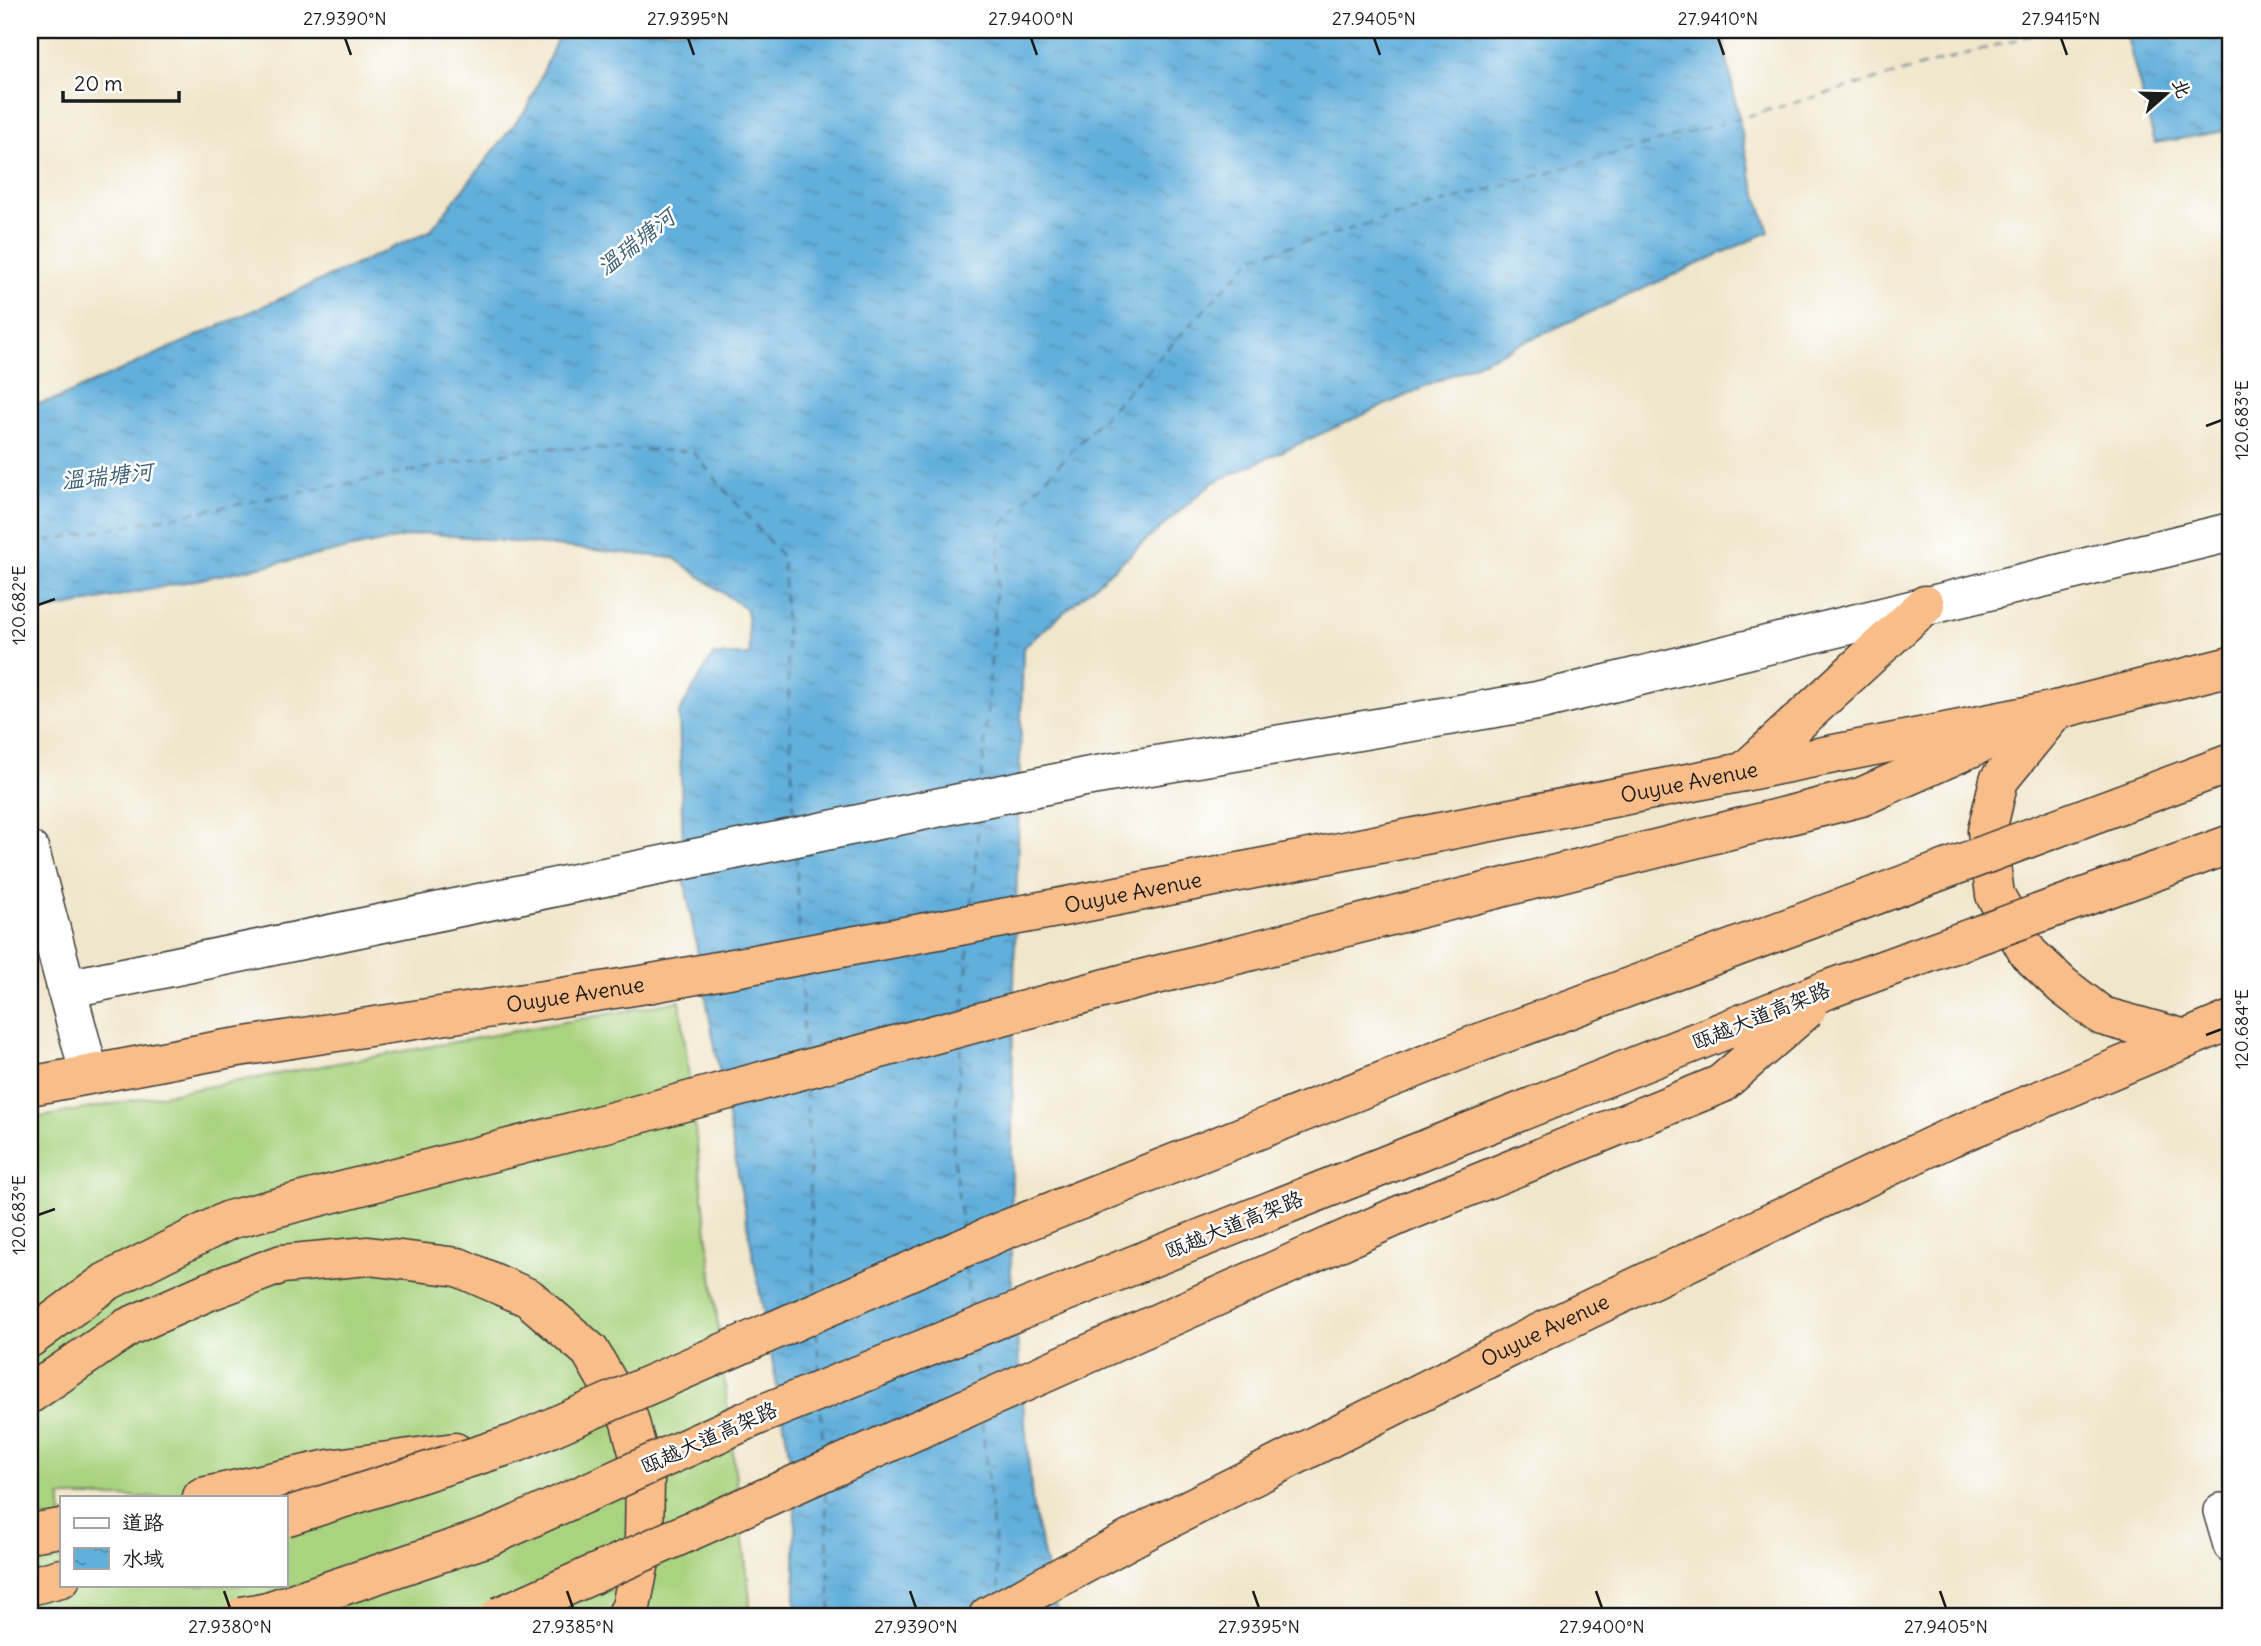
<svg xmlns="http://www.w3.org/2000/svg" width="2261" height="1646" font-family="Delius,'LXGW WenKai TC',sans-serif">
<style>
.grass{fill:#a9d37f;stroke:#62784e;stroke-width:2;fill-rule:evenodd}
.water{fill:url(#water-ripples);stroke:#3f667c;stroke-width:2}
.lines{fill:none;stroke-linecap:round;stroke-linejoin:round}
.ferry{stroke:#3c5e72;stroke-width:2;stroke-dasharray:9 7;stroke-linecap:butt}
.minor-casing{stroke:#3c3a36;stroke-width:38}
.tertiary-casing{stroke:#3c3a36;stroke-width:41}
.trunk-casing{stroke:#3c3a36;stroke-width:41}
.motorway-casing{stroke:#3c3a36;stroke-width:41}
.minor{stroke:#fff;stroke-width:35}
.tertiary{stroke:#fff;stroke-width:38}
.trunk{stroke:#f8bd89;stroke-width:38}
.motorway{stroke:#f8bd89;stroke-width:38}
.trunk-bridge-casing{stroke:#3c3a36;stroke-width:41;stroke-linecap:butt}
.trunk-bridge{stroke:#f8bd89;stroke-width:38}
.ticks{fill:none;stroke:#1c1c1c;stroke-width:2.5}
.labels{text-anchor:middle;stroke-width:5;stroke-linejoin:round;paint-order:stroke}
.street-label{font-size:21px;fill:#1c1c1c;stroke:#fff}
.water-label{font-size:23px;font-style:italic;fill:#3c5e72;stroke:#fff}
.neatline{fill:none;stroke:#1c1c1c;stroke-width:2.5}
.ticks-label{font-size:18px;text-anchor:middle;fill:#1c1c1c}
</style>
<defs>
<pattern id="water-ripples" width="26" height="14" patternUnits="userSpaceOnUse" patternTransform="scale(1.75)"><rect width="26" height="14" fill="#62afdb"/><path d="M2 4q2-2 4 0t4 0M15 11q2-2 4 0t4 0" fill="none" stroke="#508eb1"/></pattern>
</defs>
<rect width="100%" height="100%" fill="#fff"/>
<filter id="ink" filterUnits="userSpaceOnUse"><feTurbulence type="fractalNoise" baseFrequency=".0143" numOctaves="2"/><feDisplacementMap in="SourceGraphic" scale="14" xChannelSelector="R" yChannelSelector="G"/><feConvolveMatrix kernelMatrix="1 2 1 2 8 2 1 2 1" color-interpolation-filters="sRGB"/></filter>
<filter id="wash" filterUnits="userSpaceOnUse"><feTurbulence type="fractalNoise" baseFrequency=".00686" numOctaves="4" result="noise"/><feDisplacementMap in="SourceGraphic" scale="28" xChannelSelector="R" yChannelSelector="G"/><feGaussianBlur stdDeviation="1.57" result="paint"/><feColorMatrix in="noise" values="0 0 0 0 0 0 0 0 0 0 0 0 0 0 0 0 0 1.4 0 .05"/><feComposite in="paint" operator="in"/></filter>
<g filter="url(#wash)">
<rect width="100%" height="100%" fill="#f0e6cb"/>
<path class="grass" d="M680,1001l70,599 -2,16h-718v-497zM61,1497h224v88h-224z"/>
<g class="water">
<path d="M561,30h1160l29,143 19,59 -557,251 -189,165 -10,374 -2,251 22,236 25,107h-263v-131l-111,-607 -5,-165 34,-58h37l-3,-45 -73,-52 -249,-25 -395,81v-208l29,-8 371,-167 98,-124z"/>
<path d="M2125,30h106v100l-76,13z"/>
</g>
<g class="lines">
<g class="ferry">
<path d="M30,544l502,-96 160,3 91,107 11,260"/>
<path d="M982,779l19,-253 254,-270 795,-226"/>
<path d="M796,855l3,82"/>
<path d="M972,905l7,-89"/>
<path d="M801,974l3,75"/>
<path d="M964,1006l5,-64"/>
<path d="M961,1047l-8,102 9,80"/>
<path d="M806,1089l9,205"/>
<path d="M965,1266l5,43"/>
<path d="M817,1331l2,39"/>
<path d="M974,1350l4,33"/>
<path d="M821,1411l2,40"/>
<path d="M982,1423l17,165"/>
<path d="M825,1491l6,125"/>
</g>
</g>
</g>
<g filter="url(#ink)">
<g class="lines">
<g class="minor-casing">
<path id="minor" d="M2221,1511l10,34"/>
</g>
<g class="tertiary-casing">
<g id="tertiary">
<path d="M30,851l59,222"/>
<path d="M66,989l1019,-212 452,-76 694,-169"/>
</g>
</g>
<g class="trunk-casing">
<g id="trunk">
<path d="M2056,710l-57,70 -12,51 8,64 33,58 35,33 39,30 84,23"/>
<path d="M1744,772l181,-167"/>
<path id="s1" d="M30,1086l196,-37 421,-65 415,-77 994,-197 175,-44"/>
<path d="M30,1394l98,-67 79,-35 75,-28 86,-8 90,11 71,31 61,53 39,68 16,59 -1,64 -13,65 -5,9"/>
<path d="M30,1586l31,-8"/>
<path id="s2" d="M988,1616l165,-89 382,-192 414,-197 282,-118"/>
</g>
</g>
<g class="motorway-casing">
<g id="motorway">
<path d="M30,1338l76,-56 123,-62 377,-97 515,-139 740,-187 195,-87"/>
<path d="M202,1497l127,-28 126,-17"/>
<path d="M30,1533l31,-5"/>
</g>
</g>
<use href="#minor" class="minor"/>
<use href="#tertiary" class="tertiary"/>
<use href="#trunk" class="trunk"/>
<use href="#motorway" class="motorway"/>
<g class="trunk-bridge-casing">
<g id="trunk-bridge">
<path d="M285,1517l231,-74 486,-212 490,-193 739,-275"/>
<path d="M242,1616l26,-5 223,-75 268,-121 274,-110 796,-316 402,-145"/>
<path d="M500,1616l902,-402 319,-130 86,-75"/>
</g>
</g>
<use href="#trunk-bridge" class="trunk-bridge"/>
</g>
</g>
<path class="ticks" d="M345,38l6,17M688,38l6,17M1031,38l6,17M1374,38l6,17M1718,38l6,17M2061,38l6,17M2206,426l16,-6M38,605l17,-6M2206,1035l16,-6M38,1215l17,-6M224,1591l6,17M567,1591l6,17M910,1591l6,17M1253,1591l6,17M1596,1591l6,17M1940,1591l6,17"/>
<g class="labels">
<g class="street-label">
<text dy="7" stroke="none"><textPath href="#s1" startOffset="1687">Ouyue Avenue</textPath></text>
<text dy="7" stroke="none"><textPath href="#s1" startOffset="1120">Ouyue Avenue</textPath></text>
<text dy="7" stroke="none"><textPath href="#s1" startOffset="553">Ouyue Avenue</textPath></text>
<text transform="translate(1761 1016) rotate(-22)" y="7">瓯越大道高架路</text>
<text transform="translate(1234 1225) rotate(-22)" y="7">瓯越大道高架路</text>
<text dy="7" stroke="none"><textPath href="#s2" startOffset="626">Ouyue Avenue</textPath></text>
<text transform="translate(709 1438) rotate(-24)" y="7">瓯越大道高架路</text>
</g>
<g class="water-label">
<text transform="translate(636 242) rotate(-38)" y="8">温瑞塘河</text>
<text transform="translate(107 476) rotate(-6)" y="8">温瑞塘河</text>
</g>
</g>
<rect width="2261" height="1646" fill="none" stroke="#fff" stroke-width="77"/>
<rect x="60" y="1496" width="228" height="91" fill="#ffffff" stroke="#a4a4a4" stroke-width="2"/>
<rect x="74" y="1518" width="35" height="10" fill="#ffffff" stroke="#a4a4a4" stroke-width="2"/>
<text x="122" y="1530" font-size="21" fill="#1c1c1c">道路</text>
<rect x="74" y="1548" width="35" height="21" fill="url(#water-ripples)" stroke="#a4a4a4" stroke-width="2"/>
<text x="122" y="1566" font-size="21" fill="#1c1c1c">水域</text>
<g transform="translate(2166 94) rotate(70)" stroke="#ffffff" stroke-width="5" paint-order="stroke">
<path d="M0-5L12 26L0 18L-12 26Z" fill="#1c1c1c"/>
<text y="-10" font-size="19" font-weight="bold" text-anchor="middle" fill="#1c1c1c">北</text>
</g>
<path d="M63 91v10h116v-10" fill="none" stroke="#1c1c1c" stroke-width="3.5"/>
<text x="74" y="91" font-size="21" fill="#1c1c1c" stroke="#ffffff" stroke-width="5" paint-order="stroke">20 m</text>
<rect x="38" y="38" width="2184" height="1570" class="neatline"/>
<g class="ticks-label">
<text x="345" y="25">27.9390°N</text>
<text x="688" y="25">27.9395°N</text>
<text x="1031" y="25">27.9400°N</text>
<text x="1374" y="25">27.9405°N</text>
<text x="1718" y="25">27.9410°N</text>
<text x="2061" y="25">27.9415°N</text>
<text transform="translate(2242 420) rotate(-90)" y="6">120.683°E</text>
<text transform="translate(19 605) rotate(-90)" y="6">120.682°E</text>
<text transform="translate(2242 1029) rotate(-90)" y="6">120.684°E</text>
<text transform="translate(19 1215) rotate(-90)" y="6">120.683°E</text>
<text x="230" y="1633">27.9380°N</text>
<text x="573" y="1633">27.9385°N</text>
<text x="916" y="1633">27.9390°N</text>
<text x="1259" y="1633">27.9395°N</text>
<text x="1602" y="1633">27.9400°N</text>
<text x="1946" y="1633">27.9405°N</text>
</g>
</svg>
